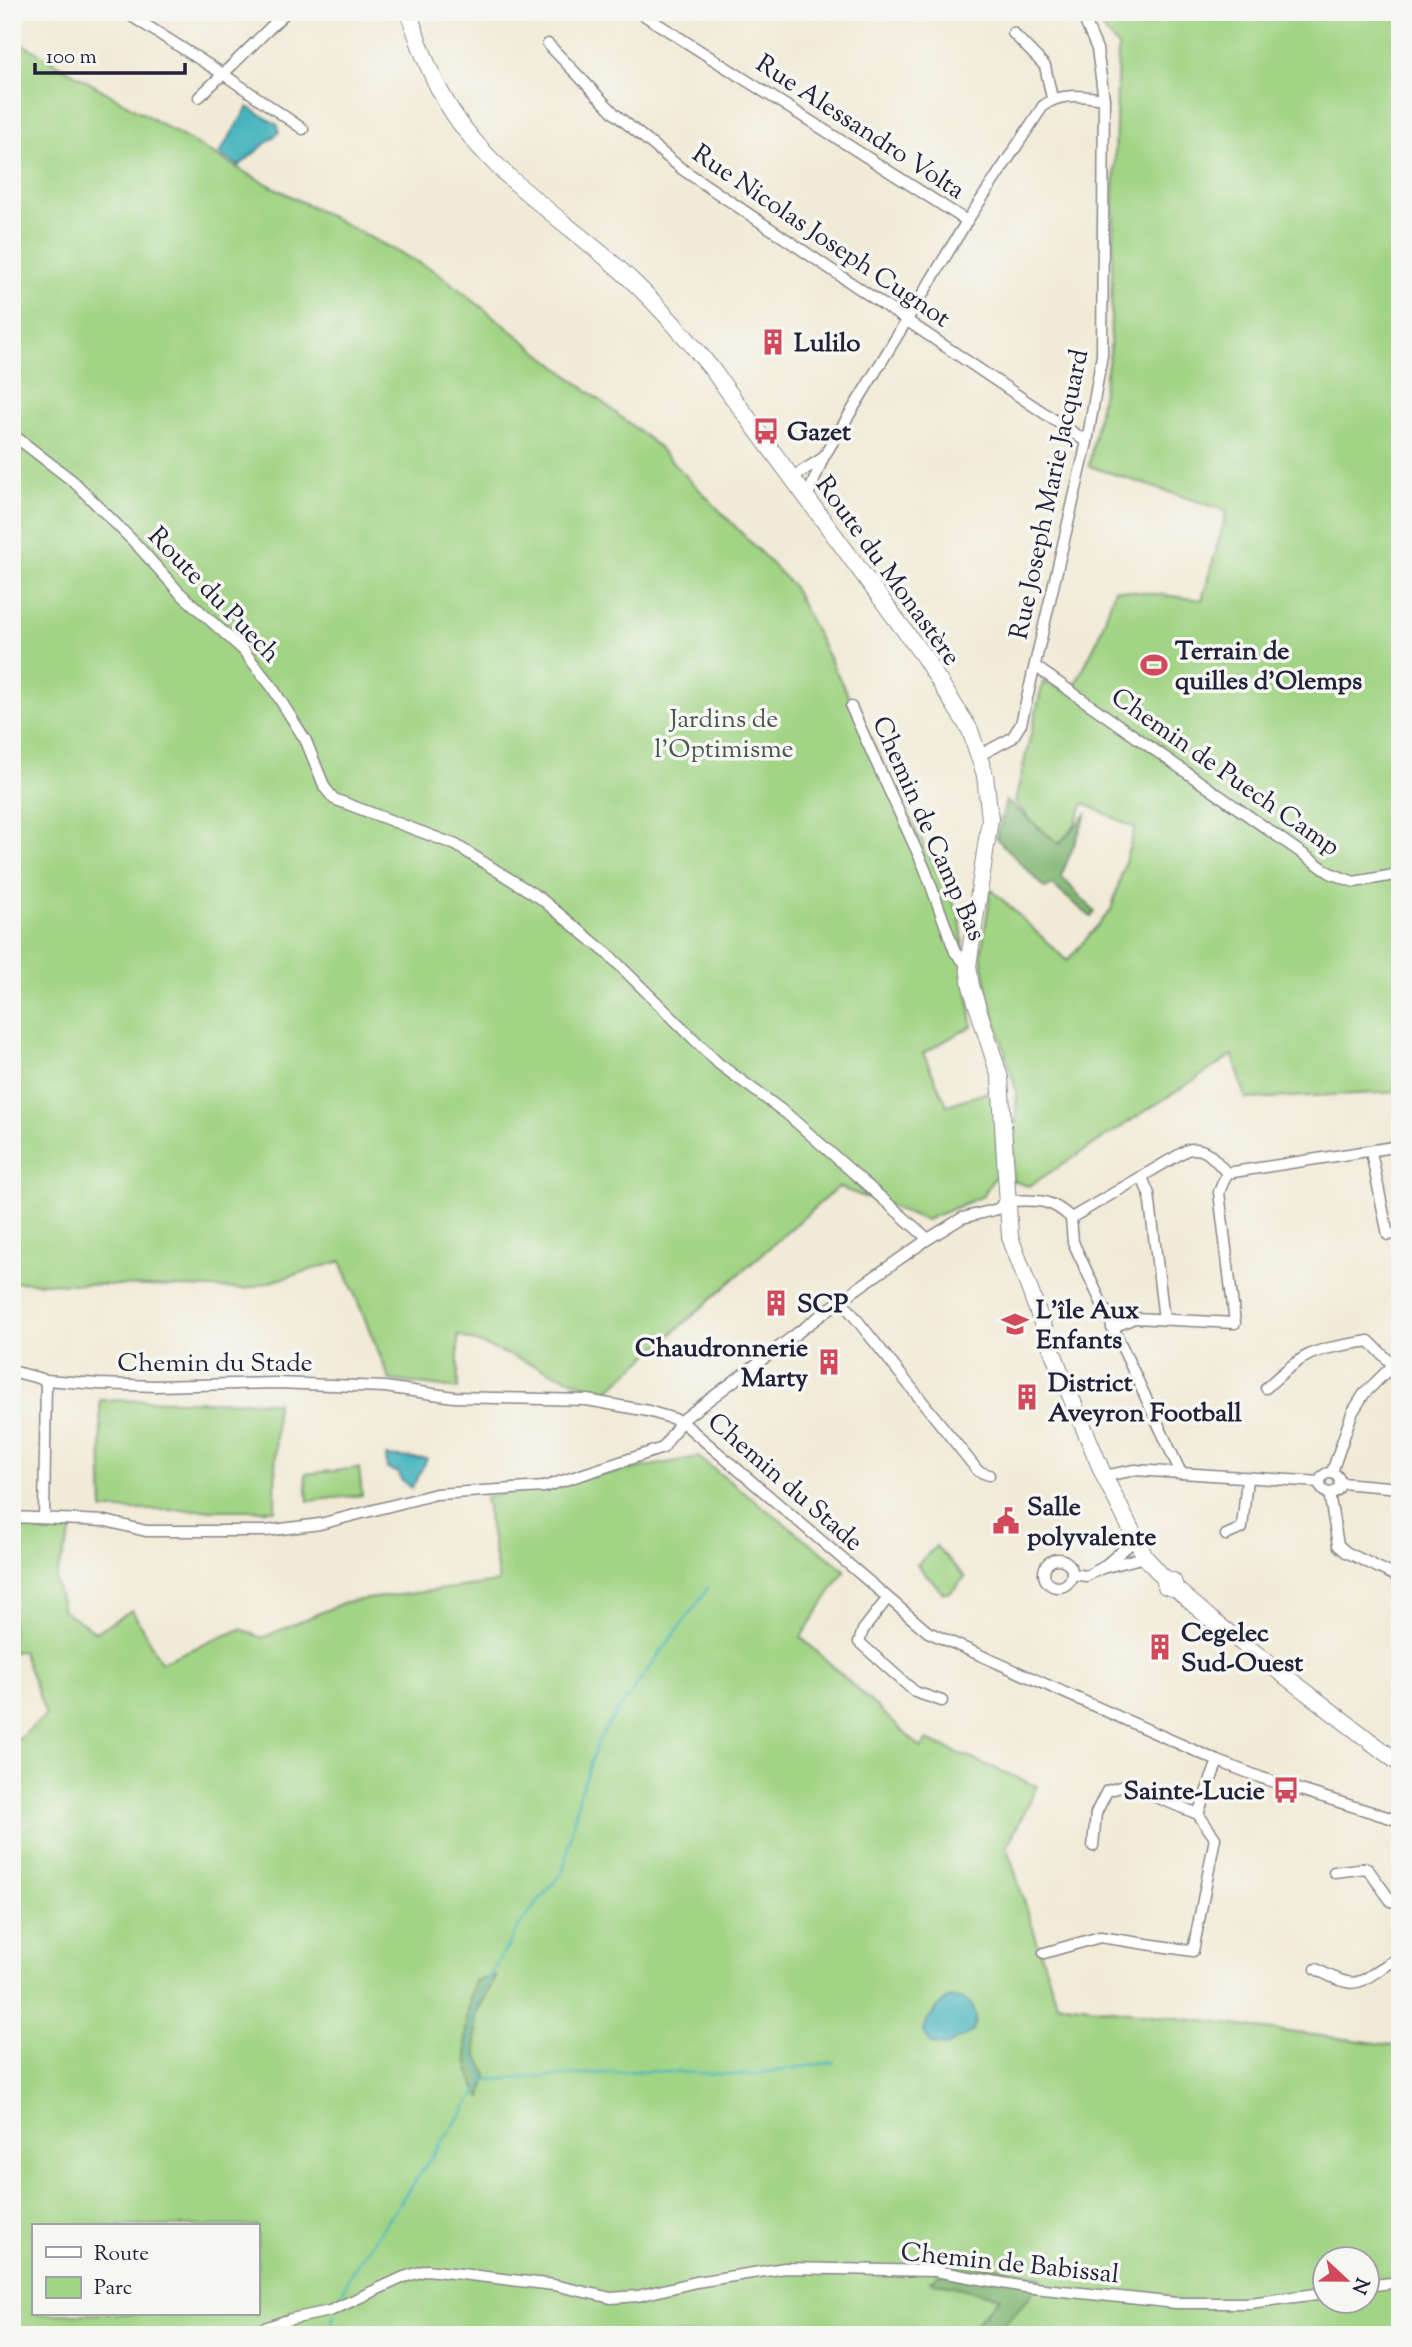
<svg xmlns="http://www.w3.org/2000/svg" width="1412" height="2347" font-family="'Sorts Mill Goudy',serif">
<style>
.green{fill:#a1d484;stroke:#627b60;stroke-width:2;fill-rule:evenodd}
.forest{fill:#80b672;stroke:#516c56;stroke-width:2}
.water{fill:#45b4bd;stroke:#346b7c;stroke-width:2}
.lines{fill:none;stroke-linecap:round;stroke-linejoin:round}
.stream{stroke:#45b4bd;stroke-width:2.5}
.street-casing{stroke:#8a8688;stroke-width:13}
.secondary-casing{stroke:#8a8688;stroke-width:18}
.street{stroke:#fff;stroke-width:10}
.secondary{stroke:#fff;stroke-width:16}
.labels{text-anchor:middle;stroke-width:7;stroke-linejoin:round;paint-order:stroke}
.street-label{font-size:26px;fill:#22223b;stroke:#f6f6f2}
.poi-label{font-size:26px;font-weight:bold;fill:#22223b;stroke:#f6f6f2;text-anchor:start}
.park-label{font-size:26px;fill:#485751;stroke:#f6f6f2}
</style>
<rect width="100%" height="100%" fill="#f6f6f2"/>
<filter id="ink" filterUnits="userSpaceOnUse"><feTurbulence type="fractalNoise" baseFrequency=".0143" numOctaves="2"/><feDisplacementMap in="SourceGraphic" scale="14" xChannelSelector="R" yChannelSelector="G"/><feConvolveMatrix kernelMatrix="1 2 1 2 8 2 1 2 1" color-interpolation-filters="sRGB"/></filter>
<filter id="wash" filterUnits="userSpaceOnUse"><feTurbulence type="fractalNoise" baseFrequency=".00686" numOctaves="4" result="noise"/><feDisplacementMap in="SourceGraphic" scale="28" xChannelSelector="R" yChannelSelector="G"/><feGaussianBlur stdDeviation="1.57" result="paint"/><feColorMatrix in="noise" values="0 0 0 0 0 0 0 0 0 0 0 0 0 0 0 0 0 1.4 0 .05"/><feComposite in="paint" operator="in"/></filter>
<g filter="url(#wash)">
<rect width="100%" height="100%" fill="#f1ead6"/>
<g class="green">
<path d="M1090,12h310v1080l-154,7 -13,-44 -204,131 -17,-5 5,-88 -29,-98 -7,-41 10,-65 76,72 44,-51 24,-82 -51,-25 -23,51 -46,-52 28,-120 28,11 28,-56 16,-48 87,11 25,-89 -138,-45 21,-113 8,-306z"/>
<path d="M12,38l236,136 189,98 218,172 137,141 168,331 12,110 -49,27 24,52 47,-15 4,81 -15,25 -57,24 -88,-33 -233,206 -147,-58v54l-68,-9 -49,-119 -95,28 -234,-7z"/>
<path d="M100,1400l176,2 -1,108h-172z"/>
<path d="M698,1457l147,113 -44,67 120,111 6,-8 110,46 -30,61 50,156 343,43v289h-1388v-590l34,-30 -24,-64 -10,1v-127l61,2 -18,52 8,31 33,22 36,-22 29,52 80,-33 21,9 83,-36 154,-20 -14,-85zM33,2226h224v88h-224zM1324,2260h42v42h-42z"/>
<path d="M359,1468l3,27 -54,6 -3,-27z"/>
<path d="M936,1546l29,31 -14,15 -8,1 -26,-28z"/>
</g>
<g class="forest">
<path d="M1006,800l53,44 28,-31 -26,63 34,36 -4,5 -39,-32 -7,3 -49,-50z"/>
<path d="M496,1976l-20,38v38l11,23 -5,23c-23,-32 -17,-81 -8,-117z"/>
<path d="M960,2260l82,17 -13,21 -36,37h-29l36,-38 -70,-16z"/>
</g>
<g class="water">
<path d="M248,107l30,18 1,7 -40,34 -20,-12z"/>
<path d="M386,1456l41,3 -15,29 -11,-8 -2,-7 -12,-4z"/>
<path d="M947,1998l16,1 10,7 3,14 -3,11 -27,15 -15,-2 -7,-12 3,-12z"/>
</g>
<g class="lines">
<g class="stream">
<path d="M485,2080l-15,-31 2,-34 9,-25 41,-68 41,-51 16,-74 18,-53 12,-21 99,-135"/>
<path d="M339,2301l10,-25 136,-196 156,-9 108,4 85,-13"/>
<path d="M327,2335l8,-21"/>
</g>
</g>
</g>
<g filter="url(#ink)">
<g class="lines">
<g class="street-casing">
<g id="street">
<path d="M125,12l98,62 63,-62"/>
<path d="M639,12l328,209"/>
<path d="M1013,33l32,33 7,32"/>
<path d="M548,44l67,70 67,55 405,273"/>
<path d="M199,97l24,-23 80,55"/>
<path d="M12,434l62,48 63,63 42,47 64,58 29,37 34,54 19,47 9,11 122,46 84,53 69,57 110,109 68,50 141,125"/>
<path d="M791,478l32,-20"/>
<path d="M807,498l16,-40 144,-237 76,-115c17,-14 40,-10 61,-7"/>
<path d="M1036,667l294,206 24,9 46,-8"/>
<path d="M851,707l74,162 30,83 13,14"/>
<path d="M980,755l32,-17 9,-14 66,-282 15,-87 2,-256 -7,-50 -16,-37"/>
<path d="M1371,1152l17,83 12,-2"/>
<path d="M1142,1177l7,17 15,126"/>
<path d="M1071,1218l2,24 108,231"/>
<path d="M841,1300l137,171 11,4"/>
<path d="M1112,1328l22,-10 101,5 -16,-131 8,-19"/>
<path d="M12,1371l34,9 52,4 58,2 120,-3 109,4 69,10 133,3 61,11 33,10 247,211 290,129 44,17 138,43"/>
<path d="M1266,1388c41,-39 49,-38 103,-47l24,24"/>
<path d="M1332,1472l20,-59 12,-19 29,-29 7,-2"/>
<circle cx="1330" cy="1483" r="10"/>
<path d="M1104,1476l31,-6 185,12"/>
<path d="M1341,1483l59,5"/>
<path d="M1329,1493l9,52 8,7 54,26"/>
<path d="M12,1517l94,4 40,10h120l54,-7 116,-30 108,-7 119,-39 18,-27 160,-121 87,-61 34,-21 36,-9 7,-8c29,-1 45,-4 66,17l116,-68c20,-5 27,10 40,23l173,-27"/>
<path d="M44,1518l2,-138"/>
<path d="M1226,1535l16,-7 5,-50"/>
<path d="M1136,1539l-34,29 43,-11"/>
<circle cx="1058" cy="1573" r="14"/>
<path d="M1072,1574l14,2 16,-8"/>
<path d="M887,1599l-24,31 -4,12 56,50 27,9"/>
<path d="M1093,1846l3,-33 11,-22 20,-6 71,29"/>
<path d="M1334,1872l33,-4 24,33 9,3"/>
<path d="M1044,1953l56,-16 93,14 22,-113 -17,-24 20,-53"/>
<path d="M1316,1969c50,27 41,9 84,-11"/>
<path d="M1366,2286l34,-4"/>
<path d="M244,2335l47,-16 39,-8 74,-34 23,-7 127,15 57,13 27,-2 58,-14 89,-14 150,3 90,16 151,16h74l74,-10"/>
</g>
</g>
<g class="secondary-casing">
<g id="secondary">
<path d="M409,12c10,34 23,68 42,98 40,63 110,108 166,157 35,31 65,65 94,101l213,289 46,73 15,45 5,44 -22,147 3,20 29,92 10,159 50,134 44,105 41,81 19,21"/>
<path d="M1176,1589l-10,-3 -2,-8 9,3 3,8 36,31 188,144"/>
</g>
</g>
<use href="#street" class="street"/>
<use href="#secondary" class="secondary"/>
</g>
</g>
<defs>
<g id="building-bare" transform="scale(2.1)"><path d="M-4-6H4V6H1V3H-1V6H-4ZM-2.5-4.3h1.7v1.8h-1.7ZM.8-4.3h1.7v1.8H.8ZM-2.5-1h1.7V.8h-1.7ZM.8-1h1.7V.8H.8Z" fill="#d1495b" stroke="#f6f6f2" stroke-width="2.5" paint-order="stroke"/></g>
<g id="bus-bare" transform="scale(2.1)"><path d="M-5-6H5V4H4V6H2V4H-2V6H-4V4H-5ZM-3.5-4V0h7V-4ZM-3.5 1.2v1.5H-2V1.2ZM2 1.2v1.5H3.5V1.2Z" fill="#d1495b" stroke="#f6f6f2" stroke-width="2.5" paint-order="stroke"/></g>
<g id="stadium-bare" transform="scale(2.1)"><path d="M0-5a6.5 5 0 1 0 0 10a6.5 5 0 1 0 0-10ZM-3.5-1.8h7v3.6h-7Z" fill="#d1495b" stroke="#f6f6f2" stroke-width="2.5" paint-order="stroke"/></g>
<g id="school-bare" transform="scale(2.1)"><path d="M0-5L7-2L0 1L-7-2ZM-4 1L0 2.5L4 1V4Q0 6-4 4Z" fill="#d1495b" stroke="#f6f6f2" stroke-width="2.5" paint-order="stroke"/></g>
<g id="civic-bare" transform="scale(2.1)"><path d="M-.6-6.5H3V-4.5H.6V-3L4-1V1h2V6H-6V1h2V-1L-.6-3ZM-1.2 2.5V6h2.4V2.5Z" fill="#d1495b" stroke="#f6f6f2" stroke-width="2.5" paint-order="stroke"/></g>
</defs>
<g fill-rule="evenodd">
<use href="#building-bare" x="773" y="342"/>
<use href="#bus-bare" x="766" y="431"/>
<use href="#stadium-bare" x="1154" y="665"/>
<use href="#building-bare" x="776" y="1303"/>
<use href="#school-bare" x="1015" y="1324"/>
<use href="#building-bare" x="829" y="1362"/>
<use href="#building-bare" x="1027" y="1397"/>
<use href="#civic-bare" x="1006" y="1521"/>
<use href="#building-bare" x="1160" y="1647"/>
<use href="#bus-bare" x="1286" y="1790"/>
</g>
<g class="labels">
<g class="street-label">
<text transform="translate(861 126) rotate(33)" y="9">Rue Alessandro Volta</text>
<text transform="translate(822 235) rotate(34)" y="9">Rue Nicolas Joseph Cugnot</text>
<text transform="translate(1048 494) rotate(-78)" y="9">Rue Joseph Marie Jacquard</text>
<text transform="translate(889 570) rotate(54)" y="9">Route du Monastère</text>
<text transform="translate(215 594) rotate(46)" y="9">Route du Puech</text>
<text transform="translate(1226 771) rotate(35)" y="9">Chemin de Puech Camp</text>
<text transform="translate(930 828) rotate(66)" y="9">Chemin de Camp Bas</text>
<text x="215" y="1371">Chemin du Stade</text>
<text transform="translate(786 1481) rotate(41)" y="9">Chemin du Stade</text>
<text transform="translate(1010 2262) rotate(6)" y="9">Chemin de Babissal</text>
</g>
<g class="poi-label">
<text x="794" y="351">Lulilo</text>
<text x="787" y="440">Gazet</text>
<text x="1175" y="659">Terrain de<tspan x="1175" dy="30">quilles d'Olemps</tspan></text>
<text x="797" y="1312">SCP</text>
<text x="1036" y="1318">L'île Aux<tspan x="1036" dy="30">Enfants</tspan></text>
<text x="808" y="1356" text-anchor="end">Chaudronnerie<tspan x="808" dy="30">Marty</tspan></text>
<text x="1048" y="1391">District<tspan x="1048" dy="30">Aveyron Football</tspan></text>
<text x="1027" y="1515">Salle<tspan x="1027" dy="30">polyvalente</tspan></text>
<text x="1181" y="1641">Cegelec<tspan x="1181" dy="30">Sud-Ouest</tspan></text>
<text x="1265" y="1799" text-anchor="end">Sainte-Lucie</text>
</g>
<g class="park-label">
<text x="724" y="727">Jardins de<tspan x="724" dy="30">l’Optimisme</tspan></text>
</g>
</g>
<rect width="1412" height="2347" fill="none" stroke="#f6f6f2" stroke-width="42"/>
<rect x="32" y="2224" width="228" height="91" fill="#f6f6f2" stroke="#a1a1a9" stroke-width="2"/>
<rect x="46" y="2247" width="35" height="10" fill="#ffffff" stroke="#a1a1a9" stroke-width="2"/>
<text x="94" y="2260" font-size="21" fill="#22223b">Route</text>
<rect x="46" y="2277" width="35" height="21" fill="#a1d484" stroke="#a1a1a9" stroke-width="2"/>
<text x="94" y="2294" font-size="21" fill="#22223b">Parc</text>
<g transform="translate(1346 2280) rotate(112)"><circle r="33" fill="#f6f6f2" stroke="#a1a1a9" stroke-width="2"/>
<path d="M0-5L12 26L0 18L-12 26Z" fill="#d1495b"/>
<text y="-10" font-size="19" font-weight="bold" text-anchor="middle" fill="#22223b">N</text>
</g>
<path d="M35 63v10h150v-10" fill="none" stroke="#22223b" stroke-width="3.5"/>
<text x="46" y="63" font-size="21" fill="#22223b" stroke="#f6f6f2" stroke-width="5" paint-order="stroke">100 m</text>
</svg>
